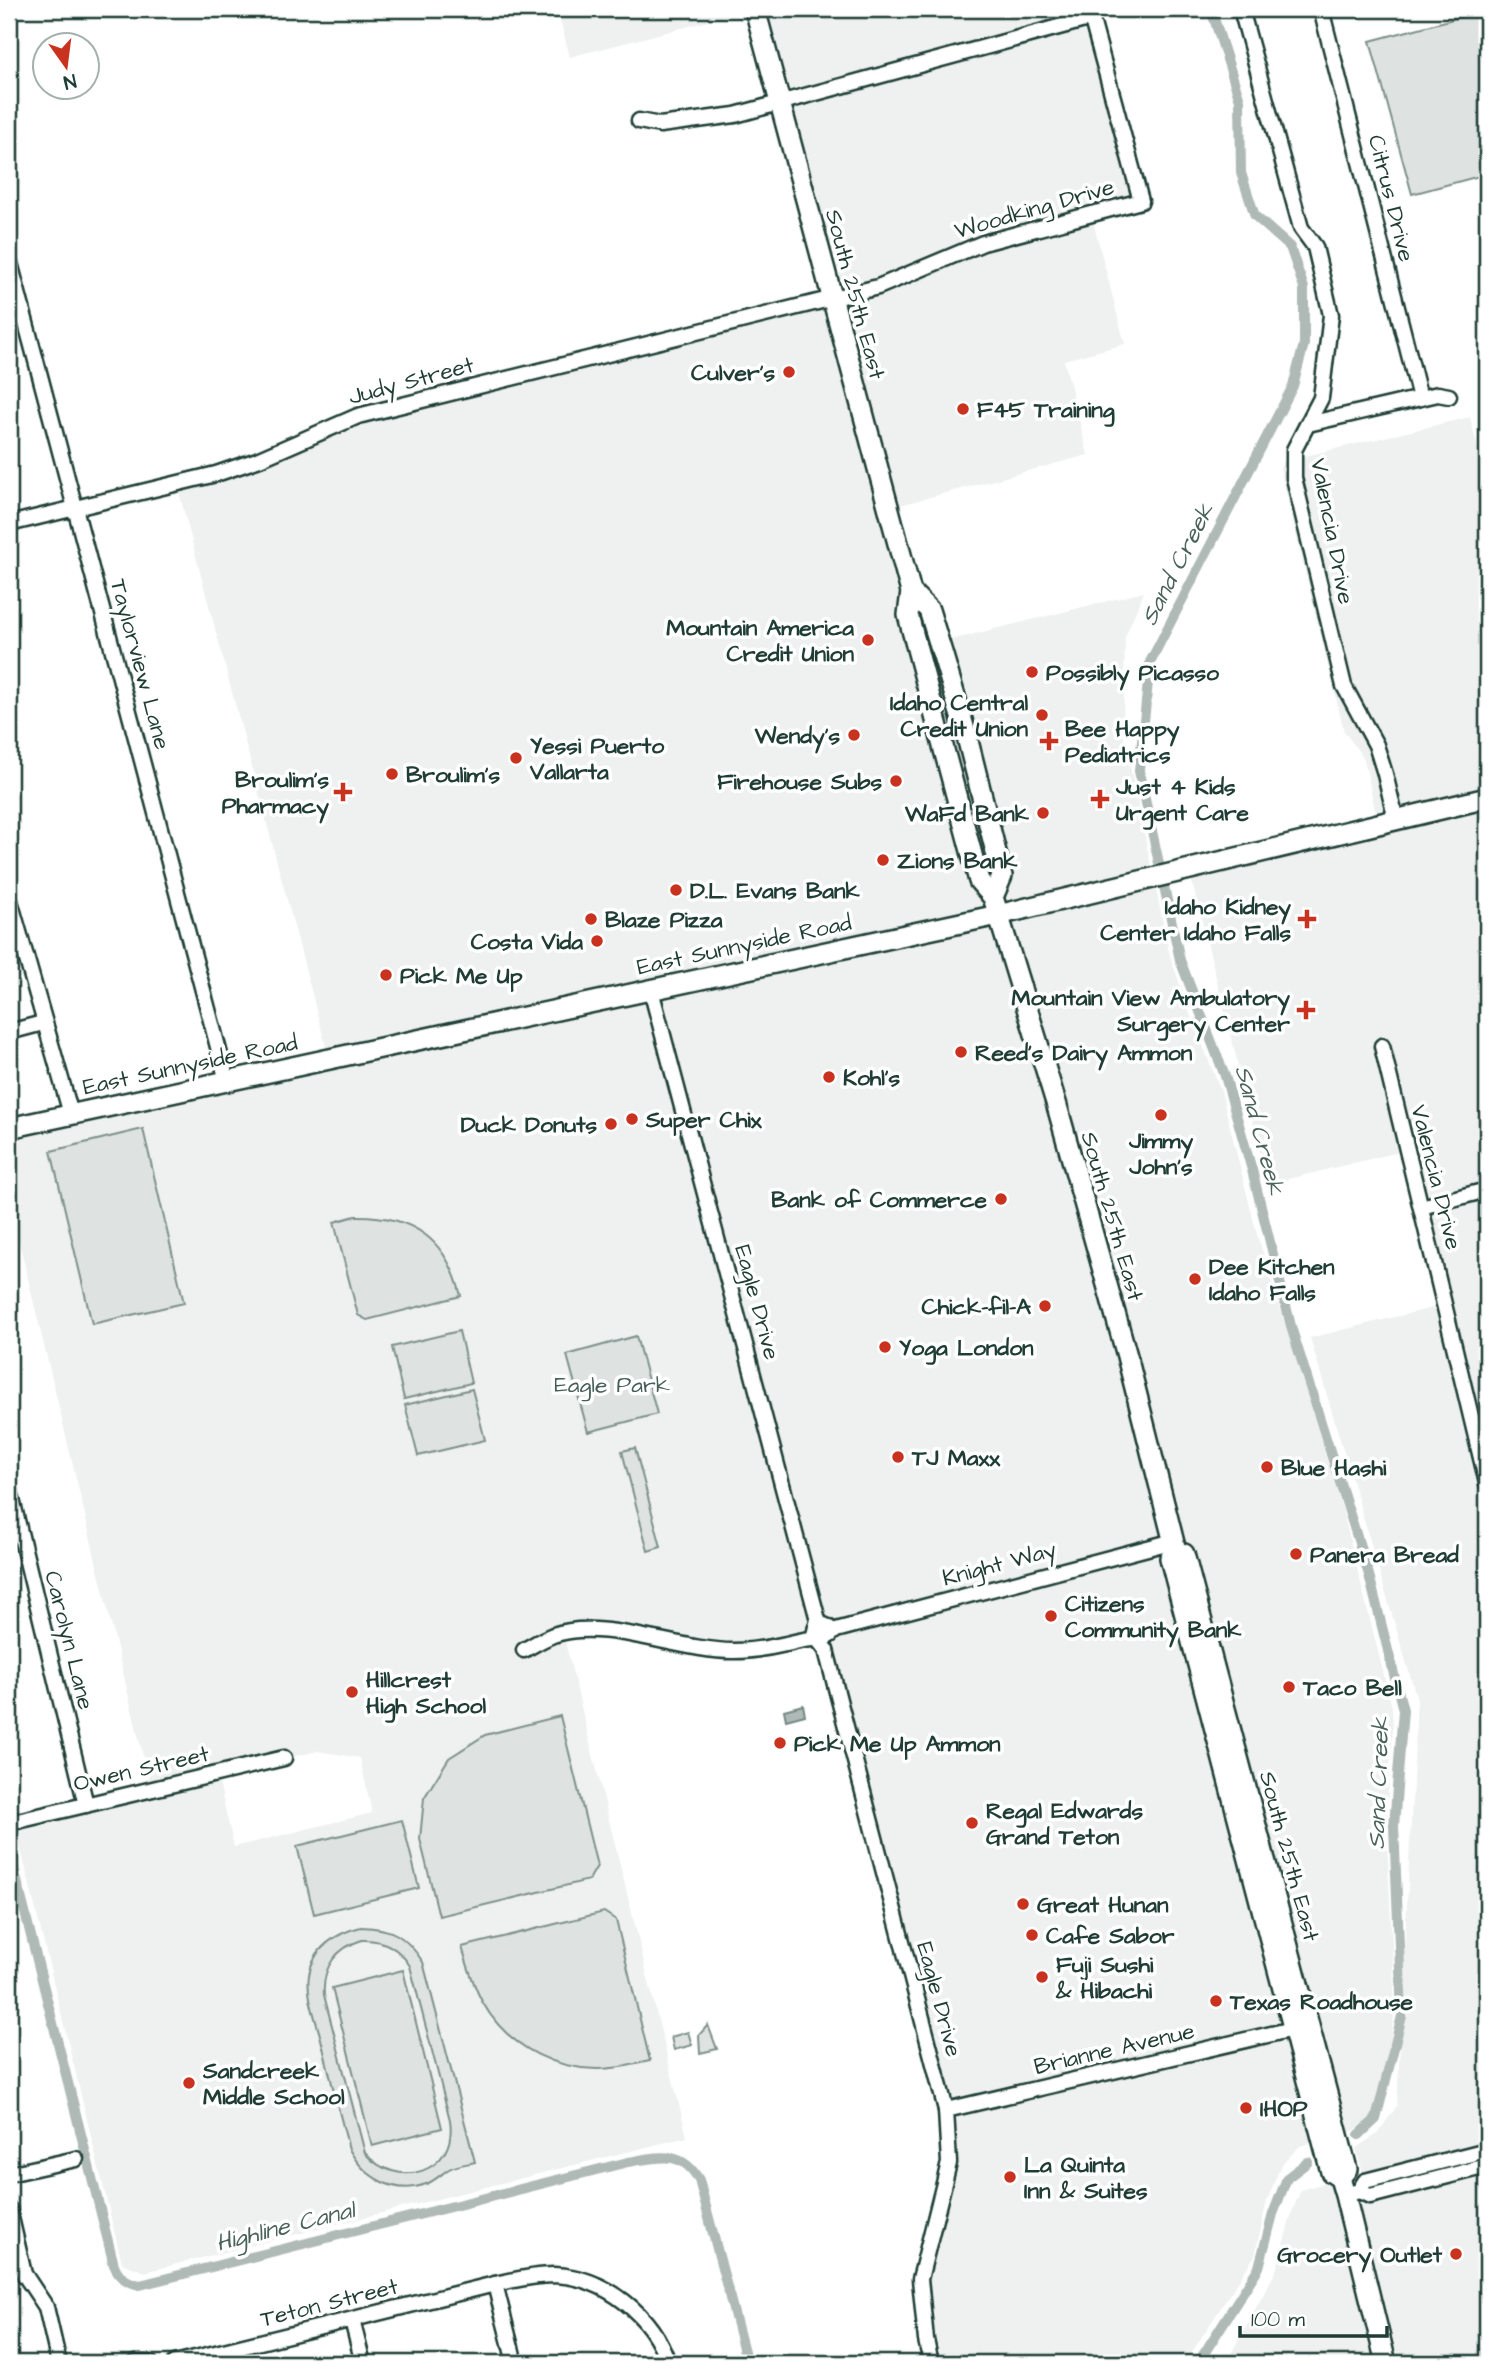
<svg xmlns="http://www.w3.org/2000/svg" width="1496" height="2372" font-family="'Architects Daughter',sans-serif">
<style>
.built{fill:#eef1f0;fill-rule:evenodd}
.green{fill:#dee3e2;stroke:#7e908b;stroke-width:2;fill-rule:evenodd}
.water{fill:#afbab7;stroke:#758883;stroke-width:2}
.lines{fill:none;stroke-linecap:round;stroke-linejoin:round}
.canal{stroke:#afbab7;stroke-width:10}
.minor-casing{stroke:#1f3d34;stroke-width:19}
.major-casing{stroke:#1f3d34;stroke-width:24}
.minor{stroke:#fff;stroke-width:14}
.major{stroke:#fff;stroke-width:19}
.poi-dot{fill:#c8321e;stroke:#fff;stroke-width:2.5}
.labels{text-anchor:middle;stroke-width:7;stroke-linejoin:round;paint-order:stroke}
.street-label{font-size:23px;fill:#1f3d34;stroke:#fff}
.poi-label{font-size:23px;font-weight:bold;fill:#1f3d34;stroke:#fff;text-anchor:start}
.park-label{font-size:23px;fill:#455e57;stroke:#fff}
.water-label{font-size:24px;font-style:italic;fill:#4a625b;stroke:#fff}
</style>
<rect width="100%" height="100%" fill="#fff"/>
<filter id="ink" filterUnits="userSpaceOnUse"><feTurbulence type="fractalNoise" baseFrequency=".0143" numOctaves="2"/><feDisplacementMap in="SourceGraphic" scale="14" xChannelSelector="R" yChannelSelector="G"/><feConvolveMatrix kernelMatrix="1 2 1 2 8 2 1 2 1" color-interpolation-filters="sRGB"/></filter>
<g filter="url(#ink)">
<g class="built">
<path d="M557,9h532l52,192 -50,13 34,130 -61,16 24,95 -199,53 37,138 218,-54 -19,45 -2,96 47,223 21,60 30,75 36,143 86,278 49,195 1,22 -7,91 9,188 -6,43 -16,65 -18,14 -55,16 -19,19 -14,36 -12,54 -70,108h-254l-11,-84 29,-116 -3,-53 -125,-478 -90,19 -117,-19 -51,1 124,504 -542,135 -23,-9 -108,-442 137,-32 -142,-589v-72l320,-70 -152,-573 132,-49 523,-138 -77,-289 -185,48zM318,1751l42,7 12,55 -138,34 -17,-73z"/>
<path d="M1470,417l17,69v1664l-122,31 -9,-33 21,-14 20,-28 20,-407 -107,-361 134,-33 -37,-155 -139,34 -79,-314 189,-46 -14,-65 -20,-28 -64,-263 4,-7z"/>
<path d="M1487,2166v197h-98l-40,-162z"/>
<path d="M1340,2178l46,185h-160l50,-92 17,-62 8,-19z"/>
</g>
<g class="green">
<path d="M1487,10v164l-75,20 -42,-153z"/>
<path d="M143,1129l41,174 -92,21 -41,-173z"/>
<path d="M355,1216c58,-1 92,23 106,80l-94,24 -9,-5 -24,-93z"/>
<path d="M459,1331l12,52 -67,16 -12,-52z"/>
<path d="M636,1336l21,78 -69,18 -21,-77z"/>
<path d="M472,1389l13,51 -67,16 -13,-51z"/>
<path d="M635,1448l26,99 -13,4 -26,-100z"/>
<path d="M560,1716l37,150 -8,14 -150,36 -19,-77 4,-41 25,-40 36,-23z"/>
<path d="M402,1820l17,68 -105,26 -17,-68z"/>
<path d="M604,1912l12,8 34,141c-13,3 -25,6 -38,7 -51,6 -104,-20 -129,-65 -10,-17 -15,-37 -21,-56z"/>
<path d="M361,1927c31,1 44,8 62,35l52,200c-8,2 -19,3 -26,7 -8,5 -14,12 -23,15 -32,12 -62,-7 -77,-35 -10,-37 -19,-73 -28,-110 -5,-20 -15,-43 -12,-64 4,-27 27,-42 52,-48zM362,1940c22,-1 37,8 48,26l40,154c8,53 -53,71 -85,33l-41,-158c-2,-28 12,-47 38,-55z"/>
<path d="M403,1970l39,158 -70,18 -40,-158z"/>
<path d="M708,2025l9,24 -17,4 -1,-18z"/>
<path d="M688,2032l4,13 -18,5 -3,-13z"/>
</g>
<path class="water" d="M803,1705l2,10 -19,5 -2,-10z"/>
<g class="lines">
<g class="canal">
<path d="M1211,9l29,91 1,73 14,43 35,31 14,41v56l-11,42 -143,276 -11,109 41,189 45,116 27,94 40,160 77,245 34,135 -9,116 8,190 -26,103 -17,16"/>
<path d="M9,1849l105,416c6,13 12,17 26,20l488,-123c31,-5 54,-13 71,18l48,183"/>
<path d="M1198,2363l61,-96 14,-53 14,-36 21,-16"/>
</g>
<g class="minor-casing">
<g id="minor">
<path d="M1241,9l60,219 14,19 16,68 -10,83 -27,52v28l50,208 32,59 9,29 11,46"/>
<path d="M1321,9l99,389"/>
<path d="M1486,9l1,3"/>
<path d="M639,121l21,4 75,-10 357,-97"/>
<path d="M9,259l218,822"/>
<path d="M1308,424l130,-30 11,2"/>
<path d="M9,524l207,-50 41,-14 101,-44 520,-129 105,-44 158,-42 -52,-192"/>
<path d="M9,897l62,217"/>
<path d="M651,990l167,630 -2,7"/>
<path d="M9,1032l34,-9"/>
<path d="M1382,1046l105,437"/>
<path d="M1421,1207l66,-17"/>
<path d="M9,1487l77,318"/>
<path d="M830,1635l6,-5 338,-89"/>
<path d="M820,1641l10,-6 -2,-8 -4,-2 -8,2 -2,8 12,15 120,460 3,53 -29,116 6,61 5,23"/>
<path d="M524,1650c9,-5 19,-11 29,-15 51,-18 125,16 180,16 17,0 36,-3 53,-7 11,-2 19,-6 31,-5"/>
<path d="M9,1823l275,-65"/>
<path d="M946,2110l347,-81"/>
<path d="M9,2174l67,-15"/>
<path d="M1359,2191l11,5 117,-30"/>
<path d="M1345,2195l14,-4 6,-10 122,-31"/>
<path d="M9,2209l15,65 22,33 13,56"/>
<path d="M495,2284l20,79"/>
<path d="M352,2320l11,43"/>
<path d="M135,2363h15"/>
<path d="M175,2363l320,-79c19,-4 39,-9 59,-9 51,2 99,40 114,88"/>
</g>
</g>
<g class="major-casing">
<g id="major">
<path d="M755,9l156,583 -3,23 71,266 14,16 64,209 70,250 49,195 8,3 163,615 -7,9"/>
<path d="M911,592l18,18 15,49 23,78 35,139 -9,21"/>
<path d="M9,1128l989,-213 489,-117"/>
<path d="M1176,1551l-6,7 161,614 9,6 5,17 41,168"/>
</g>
</g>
<use href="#minor" class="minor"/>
<use href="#major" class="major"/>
</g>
</g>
<g class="poi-dot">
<circle cx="789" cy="372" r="7"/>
<circle cx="963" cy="409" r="7"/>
<circle cx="868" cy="640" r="7"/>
<circle cx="1032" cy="672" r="7"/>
<circle cx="1042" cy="715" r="7"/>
<circle cx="854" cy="735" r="7"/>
<path d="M1045.5 730.5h7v7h7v7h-7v7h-7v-7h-7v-7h7z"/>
<circle cx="516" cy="758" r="7"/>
<circle cx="392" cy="774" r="7"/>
<circle cx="896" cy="781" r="7"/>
<path d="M339.5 781.5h7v7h7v7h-7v7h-7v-7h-7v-7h7z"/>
<path d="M1096.5 788.5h7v7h7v7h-7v7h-7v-7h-7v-7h7z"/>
<circle cx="1043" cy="813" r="7"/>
<circle cx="883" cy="860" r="7"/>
<circle cx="676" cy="890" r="7"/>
<circle cx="591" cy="919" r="7"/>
<path d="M1303.5 908.5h7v7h7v7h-7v7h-7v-7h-7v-7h7z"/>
<circle cx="597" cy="941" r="7"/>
<circle cx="386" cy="975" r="7"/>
<path d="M1302.5 999.5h7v7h7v7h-7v7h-7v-7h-7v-7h7z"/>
<circle cx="961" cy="1052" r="7"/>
<circle cx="829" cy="1077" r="7"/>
<circle cx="1161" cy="1115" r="7"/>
<circle cx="632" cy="1119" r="7"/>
<circle cx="611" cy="1124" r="7"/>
<circle cx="1001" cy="1199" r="7"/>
<circle cx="1195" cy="1279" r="7"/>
<circle cx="1045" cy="1306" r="7"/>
<circle cx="885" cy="1347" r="7"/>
<circle cx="898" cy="1457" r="7"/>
<circle cx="1267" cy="1467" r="7"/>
<circle cx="1296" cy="1554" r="7"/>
<circle cx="1051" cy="1616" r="7"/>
<circle cx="1289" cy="1687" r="7"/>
<circle cx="352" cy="1692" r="7"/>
<circle cx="780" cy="1743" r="7"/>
<circle cx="972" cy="1823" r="7"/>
<circle cx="1023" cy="1904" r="7"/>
<circle cx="1032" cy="1935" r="7"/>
<circle cx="1042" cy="1977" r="7"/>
<circle cx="1216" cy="2001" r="7"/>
<circle cx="189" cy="2083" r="7"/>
<circle cx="1246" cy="2108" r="7"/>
<circle cx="1010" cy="2177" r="7"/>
<circle cx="1456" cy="2254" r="7"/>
</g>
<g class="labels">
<g class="street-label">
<text transform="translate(1392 198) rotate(76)" y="8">Citrus Drive</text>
<text transform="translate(1034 208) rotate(-16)" y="8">Woodking Drive</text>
<text transform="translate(856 294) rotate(75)" y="8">South 25th East</text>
<text transform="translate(411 380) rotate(-15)" y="8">Judy Street</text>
<text transform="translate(1333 531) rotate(79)" y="8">Valencia Drive</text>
<text transform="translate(141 664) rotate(75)" y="8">Taylorview Lane</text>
<text transform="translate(744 944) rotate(-12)" y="8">East Sunnyside Road</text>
<text transform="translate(190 1064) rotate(-12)" y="8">East Sunnyside Road</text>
<text transform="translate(1437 1177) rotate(76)" y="8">Valencia Drive</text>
<text transform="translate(1113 1216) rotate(74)" y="8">South 25th East</text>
<text transform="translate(758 1302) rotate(75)" y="8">Eagle Drive</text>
<text transform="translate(999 1563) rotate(-15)" y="8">Knight Way</text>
<text transform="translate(70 1640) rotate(76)" y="8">Carolyn Lane</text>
<text transform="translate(141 1768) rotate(-13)" y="8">Owen Street</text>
<text transform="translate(1290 1856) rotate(75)" y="8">South 25th East</text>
<text transform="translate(940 1999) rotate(75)" y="8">Eagle Drive</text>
<text transform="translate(1114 2048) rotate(-13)" y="8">Brianne Avenue</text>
<text transform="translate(329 2302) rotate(-14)" y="8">Teton Street</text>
</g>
<g class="poi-label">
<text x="775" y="380" text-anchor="end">Culver's</text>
<text x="977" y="417">F45 Training</text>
<text x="854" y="635" text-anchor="end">Mountain America<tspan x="854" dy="26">Credit Union</tspan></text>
<text x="1046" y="680">Possibly Picasso</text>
<text x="1028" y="710" text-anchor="end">Idaho Central<tspan x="1028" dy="26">Credit Union</tspan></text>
<text x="1065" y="736">Bee Happy<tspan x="1065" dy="26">Pediatrics</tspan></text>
<text x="840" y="743" text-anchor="end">Wendy's</text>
<text x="530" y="753">Yessi Puerto<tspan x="530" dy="26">Vallarta</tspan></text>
<text x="406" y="782">Broulim's</text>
<text x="329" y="787" text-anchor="end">Broulim's<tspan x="329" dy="26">Pharmacy</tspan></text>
<text x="882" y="789" text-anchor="end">Firehouse Subs</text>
<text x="1116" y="794">Just 4 Kids<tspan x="1116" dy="26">Urgent Care</tspan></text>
<text x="1029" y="821" text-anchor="end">WaFd Bank</text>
<text x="897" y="868">Zions Bank</text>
<text x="690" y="898">D.L. Evans Bank</text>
<text x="1291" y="914" text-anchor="end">Idaho Kidney<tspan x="1291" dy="26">Center Idaho Falls</tspan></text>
<text x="605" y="927">Blaze Pizza</text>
<text x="583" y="949" text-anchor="end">Costa Vida</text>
<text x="400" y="983">Pick Me Up</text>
<text x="1290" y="1005" text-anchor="end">Mountain View Ambulatory<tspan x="1290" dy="26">Surgery Center</tspan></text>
<text x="975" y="1060">Reed's Dairy Ammon</text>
<text x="843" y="1085">Kohl's</text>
<text x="646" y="1127">Super Chix</text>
<text x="597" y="1132" text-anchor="end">Duck Donuts</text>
<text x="1161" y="1148" text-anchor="middle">Jimmy<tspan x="1161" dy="26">John's</tspan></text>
<text x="987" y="1207" text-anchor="end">Bank of Commerce</text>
<text x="1209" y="1274">Dee Kitchen<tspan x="1209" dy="26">Idaho Falls</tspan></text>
<text x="1031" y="1314" text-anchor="end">Chick-fil-A</text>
<text x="899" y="1355">Yoga London</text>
<text x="912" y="1465">TJ Maxx</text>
<text x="1281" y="1475">Blue Hashi</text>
<text x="1310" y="1562">Panera Bread</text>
<text x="1065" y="1611">Citizens<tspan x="1065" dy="26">Community Bank</tspan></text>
<text x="366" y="1687">Hillcrest<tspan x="366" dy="26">High School</tspan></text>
<text x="1303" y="1695">Taco Bell</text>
<text x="794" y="1751">Pick Me Up Ammon</text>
<text x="986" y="1818">Regal Edwards<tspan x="986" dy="26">Grand Teton</tspan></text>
<text x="1037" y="1912">Great Hunan</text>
<text x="1046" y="1943">Cafe Sabor</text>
<text x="1056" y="1972">Fuji Sushi<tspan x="1056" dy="26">&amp; Hibachi</tspan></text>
<text x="1230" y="2009">Texas Roadhouse</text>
<text x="203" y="2078">Sandcreek<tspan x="203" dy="26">Middle School</tspan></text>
<text x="1260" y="2116">IHOP</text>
<text x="1024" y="2172">La Quinta<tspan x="1024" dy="26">Inn &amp; Suites</tspan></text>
<text x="1442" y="2262" text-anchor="end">Grocery Outlet</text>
</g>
<g class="park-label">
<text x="612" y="1392">Eagle Park</text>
</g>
<g class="water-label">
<text transform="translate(1177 564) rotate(-63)" y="8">Sand Creek</text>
<text transform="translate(1260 1130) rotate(75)" y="8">Sand Creek</text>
<text transform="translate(1378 1783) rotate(-88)" y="8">Sand Creek</text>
<text transform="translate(285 2226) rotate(-14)" y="8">Highline Canal</text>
</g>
</g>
<rect width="1496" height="2372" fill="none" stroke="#fff" stroke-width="35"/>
<rect x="18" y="18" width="1461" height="2337" fill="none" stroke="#1f3d34" stroke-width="2.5" filter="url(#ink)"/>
<g transform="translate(66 66) rotate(166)"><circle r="33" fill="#ffffff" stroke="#a5b1ae" stroke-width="2"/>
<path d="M0-5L12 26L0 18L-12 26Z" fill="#c8321e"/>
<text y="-10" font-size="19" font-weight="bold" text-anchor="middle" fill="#1f3d34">N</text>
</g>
<path d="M1240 2326v10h147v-10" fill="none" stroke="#1f3d34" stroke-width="3.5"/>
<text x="1251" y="2326" font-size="21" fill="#1f3d34" stroke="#ffffff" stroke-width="5" paint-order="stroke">100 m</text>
</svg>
